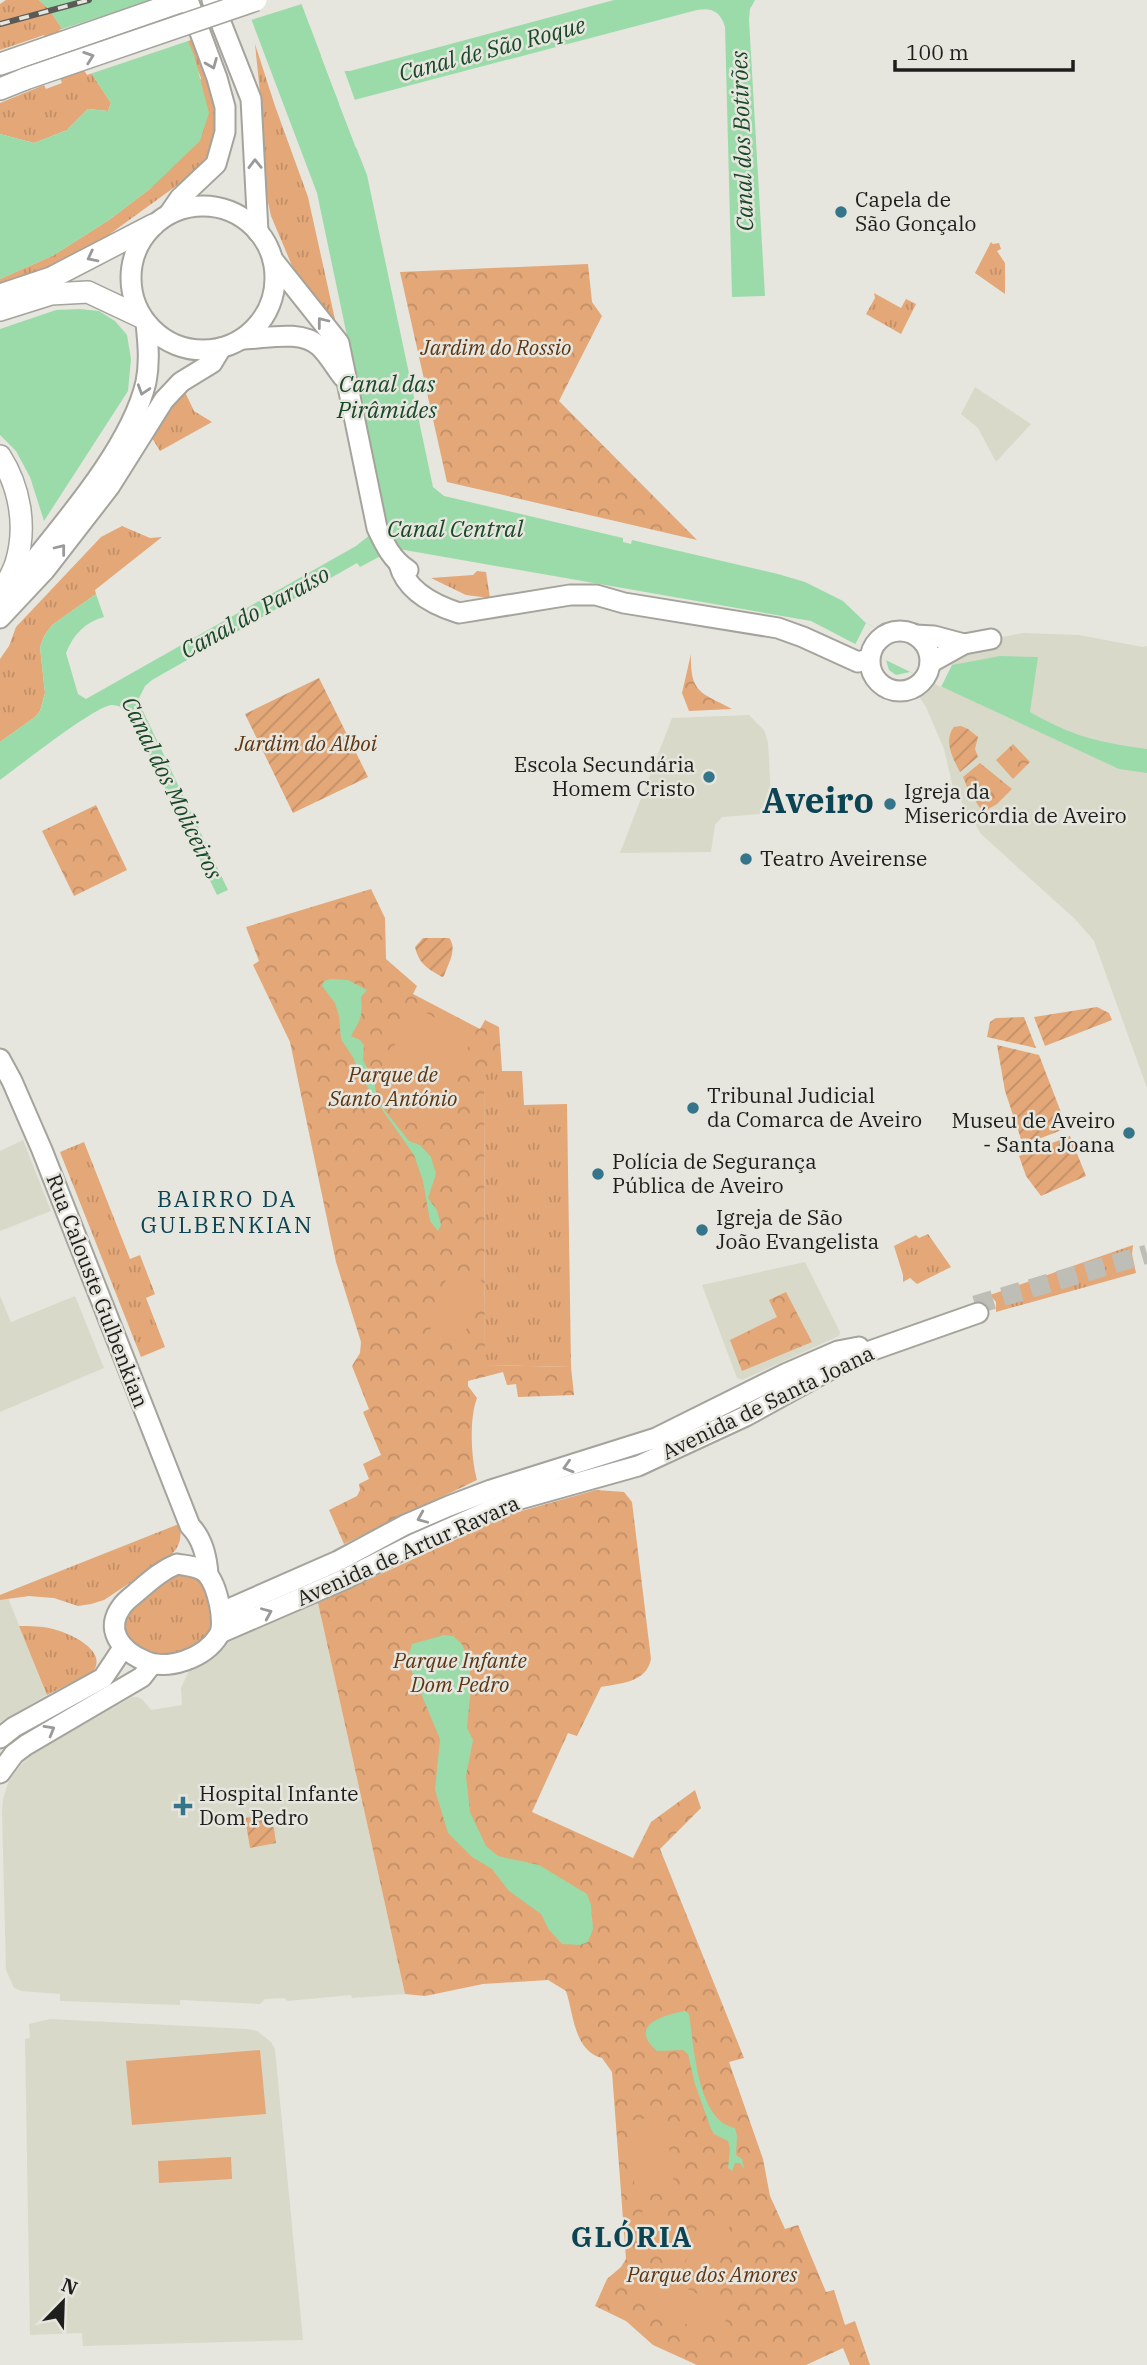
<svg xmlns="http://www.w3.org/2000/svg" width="1147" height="2365" font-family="'IBM Plex Serif',serif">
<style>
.built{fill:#d9d9ca}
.grass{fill:url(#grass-tufts)}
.park{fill:url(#park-crowns)}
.garden{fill:url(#garden-furrows)}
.pitch{fill:#e3a778}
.water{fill:#9bdbaa}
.pier{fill:#e6e6de}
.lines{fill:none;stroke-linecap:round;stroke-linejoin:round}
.major-tunnel{stroke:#bebeb7;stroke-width:19;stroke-dasharray:19 10;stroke-linecap:butt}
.major-casing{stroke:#a4a39c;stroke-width:23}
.highway-casing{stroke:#a4a39c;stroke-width:24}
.major{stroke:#fff;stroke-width:19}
.highway{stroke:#fff;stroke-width:21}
.rail-casing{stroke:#5a5a57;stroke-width:6}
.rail{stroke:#e6e6de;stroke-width:3.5;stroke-dasharray:10;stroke-linecap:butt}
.highway-bridge-casing{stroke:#a4a39c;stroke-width:24;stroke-linecap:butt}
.highway-bridge{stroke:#fff;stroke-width:21}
.oneway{stroke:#9a9a99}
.poi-dot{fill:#357589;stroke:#e6e6de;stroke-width:2.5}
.labels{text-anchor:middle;stroke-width:5;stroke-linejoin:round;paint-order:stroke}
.poi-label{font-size:21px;fill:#1e1e1c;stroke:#e6e6de;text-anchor:start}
.park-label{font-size:21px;font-style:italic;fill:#5d3512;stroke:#e6e6de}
.street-label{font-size:21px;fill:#1e1e1c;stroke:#e6e6de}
.water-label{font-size:23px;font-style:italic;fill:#194828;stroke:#e6e6de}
.neighbourhood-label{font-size:23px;letter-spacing:2px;fill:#0c4453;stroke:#e6e6de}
.district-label{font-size:28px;font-weight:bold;letter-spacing:2px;fill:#0c4453;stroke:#e6e6de}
.town-label{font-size:35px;font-weight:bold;fill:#0c4453;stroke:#e6e6de}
</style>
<defs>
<pattern id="grass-tufts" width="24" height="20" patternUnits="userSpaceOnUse" patternTransform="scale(1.75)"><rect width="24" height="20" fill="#e3a778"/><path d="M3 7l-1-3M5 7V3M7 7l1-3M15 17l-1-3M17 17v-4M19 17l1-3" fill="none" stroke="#c28f67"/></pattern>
<pattern id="park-crowns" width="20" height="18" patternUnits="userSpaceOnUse" patternTransform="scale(1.75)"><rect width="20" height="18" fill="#e3a778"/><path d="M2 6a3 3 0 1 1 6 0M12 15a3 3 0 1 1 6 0" fill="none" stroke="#c28f67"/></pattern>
<pattern id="garden-furrows" width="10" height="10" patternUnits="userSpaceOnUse" patternTransform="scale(1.75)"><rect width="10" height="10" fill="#e3a778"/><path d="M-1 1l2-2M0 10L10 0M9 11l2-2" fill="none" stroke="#c28f67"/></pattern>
</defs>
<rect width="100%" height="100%" fill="#e6e6de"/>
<g class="built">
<path d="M975,387l56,37 -35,38 -18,-34 -17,-14z"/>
<path d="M1023,633l56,2 64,12 4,-1v442l-53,-147 -18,-21 -95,-86 -28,-46 -9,-39 -18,-42 -13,-19 7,-4 7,-9 64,-36z"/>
<path d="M749,715l15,15 4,12 4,71 -50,4 -7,8 -4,27 -91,1 52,-135z"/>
<path d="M23,1140l28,71 -51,20v-80z"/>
<path d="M805,1262l35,70 -1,4 -97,44 -5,-2 -35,-93z"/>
<path d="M0,1296l11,26 64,-26 29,72 -104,44z"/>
<path d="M179,1524l2,8 -4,17 -73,51 -26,6 -24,-8 -25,-2 -21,2 39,97 -47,27v-127z"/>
<path d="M318,1603l87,391 -53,4 -1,-3 -63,6 -4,-3 -19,1 -5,5 -80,-4v5l-120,-4v-7l-39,-3 -7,-3 -8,-18 -4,-157 1,-14 6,-19 13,-16 12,-11 98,-56h6l5,3 8,10 31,-5 -1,-17 8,-17 13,-7 28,-23z"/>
<path d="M50,2019l197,10 10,2 14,11 4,7 28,291 -220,6 -1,-13 -52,2 -5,-296 5,-1 -1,-14z"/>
</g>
<g class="grass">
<path d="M6,0h33l10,9 62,94 -3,8 -20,-2 -21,21 -33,13 -34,-9v-31l44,-18 2,4 16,-6 -18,-48 -44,15v-46z"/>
<path d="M170,0h8l37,99 1,34 -4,18 -6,10 -23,20 -98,71 -31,16 -54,19v-8l54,-24 55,-35 42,-32 50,-110z"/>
<path d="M255,44l20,62 33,91 28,127 -29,-34 -14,-22 -22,-52 -8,-37 -3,-86z"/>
<path d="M991,242l2,2 6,-1 2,6 -4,2 8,12v31l-30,-21z"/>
<path d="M874,293l27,15 5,-9 10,5 -15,30 -35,-20 9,-16z"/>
<path d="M184,390l10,21 18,11 -52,29 -8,-13 13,-24z"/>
<path d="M122,526l28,12 12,-1 -67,53 1,4 -44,31 -8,11 -4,11 5,46 -5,18 -5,6 -35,25v-83l9,-13 7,-19 85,-90z"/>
<path d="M477,571l9,1 4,26 -24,-3 -35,-17 42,-3z"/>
<path d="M484,1071h38l2,34 43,-1 4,263 -86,-2z"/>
<path d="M84,1142l46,117 10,-4 15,39 -9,4 19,49 -24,10 -81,-205z"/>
<path d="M928,1234l23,33 -34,17 -7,-6 -7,4v-7l-9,-29 22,-11 3,3z"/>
<path d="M1133,1245l-1,9 4,19 -140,39v-10l-6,-7z"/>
<path d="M179,1524c4,14 0,24 -10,33l-65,43 -13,4 -13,2 -24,-8 -25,-2 -29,4v-5z"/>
<path d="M179,1572c5,2 12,2 16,5 12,7 20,44 14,56 -4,7 -12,10 -18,13 -31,15 -43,12 -68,-12v-13l3,-6 45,-41z"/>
<path d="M19,1626c11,0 23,0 34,3 17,4 56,22 40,43l-46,23z"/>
</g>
<g class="park">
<path d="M588,264l4,38 10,14 -43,85 138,139 -250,-58 -47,-210z"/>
<path d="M691,654c-1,39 9,38 41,55l-43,2 -7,-18z"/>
<path d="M1013,744l17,18 -17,17 -17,-19z"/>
<path d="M980,763l32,26 -15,15 -14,8 -14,-20 -6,-15z"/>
<path d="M96,805l31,65 -53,26 -32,-65z"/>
<path d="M371,889l14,29 1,41 31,27 -4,8 67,35 5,-9 14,7 3,44h-18l1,294 86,2 3,28 -56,2 -2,-13 -9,1 -4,-13 -35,9v5l9,12c-8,21 -6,60 0,82l-133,64 -15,-34 28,-14 3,-6 -1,-6 10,-5 -6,-15 18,-9 -18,-43 6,-3 -17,-43 8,-13 1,-11 -25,-80 -46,-220 -37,-77 6,-4 -13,-34z"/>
<path d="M786,1292l26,50 -70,29 -12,-31 47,-23 -8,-17z"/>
<path d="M596,1490l28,2 8,10 19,157c-5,24 -30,24 -50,28l-24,49 -9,-3 -36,79 101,46 18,-36 44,-32 6,18 -41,41 84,209 -15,4 34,97 7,37 15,33 13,-4 28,67 8,-2 11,35 10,-4 15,44h-20l-7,-17 -37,17h-109l-44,-20 -27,-24 -31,-15 12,-27 14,-12 5,-8 -14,-187 -10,-14c-28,-7 -28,-43 -36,-67l-18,-11 -65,4 -58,12 -20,-2 -87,-391 193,-89z"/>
</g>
<g class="garden">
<path d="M319,678l49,99 -75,36 -48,-99z"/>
<path d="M961,726l7,3 10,8 -3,12 3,8 -18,15c-7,-13 -17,-32 -6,-45z"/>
<path d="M423,938h26c9,11 -1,26 -5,38l-2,1c-15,-9 -23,-13 -27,-30z"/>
<path d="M1097,1007l12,6 3,7 -67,26 -11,-29z"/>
<path d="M1024,1017l12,31 -49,-11 3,-15 6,-4z"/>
<path d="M997,1045l42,10 28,73 -44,17 -18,-54z"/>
<path d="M1070,1136l16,40 -45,20 -15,-20 -7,-20z"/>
<path d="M258,1816l16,12 2,15 -26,5 -5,-30z"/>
</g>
<g class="pitch">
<path d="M415,1007l58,31 -30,57 5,4 -17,33 -36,-20 18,-32 -29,-15z"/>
<path d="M449,1270l33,11 -20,62 -33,-10z"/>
<path d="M260,2050l6,64 -134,11 -6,-64z"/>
<path d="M665,2116l10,76 -39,4 -10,-75z"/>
<path d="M231,2157l1,22 -73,4 -1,-22z"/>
<path d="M660,2202c4,15 13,19 25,27v7l-12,22c-19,-7 -30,-18 -31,-38 0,-5 -1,-8 2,-11 3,-4 12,-6 16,-7z"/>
<path d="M701,2215l29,10 -19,58 -29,-9z"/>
<path d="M659,2274c23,14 50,23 71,40l-7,11 -4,14 -75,-34z"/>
</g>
<g class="water">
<path d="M39,0h131l24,55 15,58 -9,28 -49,47 -42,32 -55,35 -54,24v-145l34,9 33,-13 21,-21 20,2 3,-8 -62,-94z"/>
<path d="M244,0h56l36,95 15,-5 -7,-19h6l264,-71h141l-5,9 -1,11 16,276 -33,1 -7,-270c-4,-15 -13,-20 -28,-17l-358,94 28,71 66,312 11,9 179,42v4l8,2 1,-4 146,34 27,8 38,19 23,22 86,42 48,-9 38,1 -8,55c44,25 67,30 117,37v24l-28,-4 -209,-97 -14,3 -7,-5 -3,-10 -75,-39 -412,-72 -9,2 -30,16 -3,-4 -205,117 -7,6 -6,12 3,11 86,181 -11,5 -87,-180c-6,-6 -10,-10 -19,-10 -17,2 -92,61 -111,75v-38l35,-25 5,-6 5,-18 -5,-46 4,-11 8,-11 44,-31 8,23c-19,5 -31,18 -38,36l12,41 8,5 270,-153 30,-24 -69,-329z"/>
<path d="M80,309l19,2 16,10 12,14 4,24 -3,32 -84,130 -14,-44 -14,-26 -16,-16v-106l56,-19z"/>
<path d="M331,979l17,1 19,10 -6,7c2,20 -1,23 -10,39l9,4 4,5 -1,15 11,21 4,21 31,39 11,4 11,12 5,17 -8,24 9,12 4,15 -3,6 -8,-10 -7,-40 -9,-26 -33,-47 -10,-12 -2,-7 -11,-17 -4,-13 -13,-20 -2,-23 -4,-13 -13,-17 2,-5z"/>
<path d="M444,1635l9,1 9,8 7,18 2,25 -4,41 6,12 -7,36 4,36 16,34 12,10 41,9 48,29 4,11 2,24 -5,13 -8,3 -18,-1 -13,-14 -8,-16 -32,-23 -17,-22 -20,-12 -24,-24 -13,-43 5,-51 -28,-67 -4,-15 4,-13z"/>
<path d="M685,2011l4,3c5,31 8,107 46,114l2,8 -1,19 6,4 2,10 -4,-6h-5l-3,8 -4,-3 2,-19 -2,-8 -14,-7 -3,-5 -16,-45 -7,-30 -5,-4 -26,1c-29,-25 5,-36 28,-40z"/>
</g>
<g class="pier">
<path d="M152,0h22l17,40 -104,35 -28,-45z"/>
<path d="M241,0h63l1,3 -57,18z"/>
<path d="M325,55l13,36 9,-3 -7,-17 3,-4 13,36 -12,3 15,41 -3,1 -35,-92z"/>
<path d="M866,623l86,42 -11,22 -86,-42z"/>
</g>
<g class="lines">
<path class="major-tunnel" d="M975,1305l172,-51"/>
<g class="major-casing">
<g id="major">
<path d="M212,0l39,99 7,133"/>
<circle cx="203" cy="278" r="72"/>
<path d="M169,214l11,-16 36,-34 9,-32v-25l-8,-29 -29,-78"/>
<path d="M273,260l66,83 38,185c8,17 15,32 31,42"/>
<path d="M242,339c23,0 58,-10 77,7 9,8 16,21 24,31"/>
<path d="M399,564c7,27 35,41 60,49l111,-18h26l28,8 154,25 25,9 55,25 11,-3"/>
<path d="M8,593c44,-57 122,-141 138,-211 4,-20 2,-39 0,-59"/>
<path d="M0,618l45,-48 65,-84 54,-86 17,-18 31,-19 9,-15"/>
<circle cx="900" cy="661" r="30"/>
<path d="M915,635l19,1 30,8"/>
<path d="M930,663l34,-19 27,-5"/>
<path d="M0,1059l12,22 30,69 148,376c12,12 17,32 18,49"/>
<path d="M177,1564c11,2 23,2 30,10 10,11 19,49 12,61 -14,23 -52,37 -76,25 -22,-10 -39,-30 -21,-54 4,-6 11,-10 16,-15 13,-11 24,-21 39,-27z"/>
<path d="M222,1612l116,-51 67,-36 44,-19 42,-16 165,-52 129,-64 53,-23 21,-4"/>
<path d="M220,1633l125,-54 69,-35 77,-34 29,-11 118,-33 108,-50 107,-59 125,-44"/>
<path d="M0,1738l14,-11 89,-49 20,-30"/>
<path d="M0,1773l14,-19 12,-9 116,-68 10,-13"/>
</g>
</g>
<g class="highway-casing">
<g id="highway">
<path d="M0,64l185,-64"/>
<path d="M0,89l25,-10"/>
<path d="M0,295l51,-17 102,-53"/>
<path d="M0,310l51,-16 37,-2 53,25"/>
<path d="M0,456c20,31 27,71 16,107 -4,12 -12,24 -16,36"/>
</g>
</g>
<use href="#major" class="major"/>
<use href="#highway" class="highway"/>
<g class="rail-casing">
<path id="rail" d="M0,24l89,-24"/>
</g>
<use href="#rail" class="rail"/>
<g class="highway-bridge-casing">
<path id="highway-bridge" d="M25,79l231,-79"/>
</g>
<use href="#highway-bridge" class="highway-bridge"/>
</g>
<defs><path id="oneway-chevron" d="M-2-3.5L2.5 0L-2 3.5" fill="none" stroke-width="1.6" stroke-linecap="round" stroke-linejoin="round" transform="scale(1.75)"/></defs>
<g class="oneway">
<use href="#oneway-chevron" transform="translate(89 57) rotate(-19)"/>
<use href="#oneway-chevron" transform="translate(212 64) rotate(68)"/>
<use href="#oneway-chevron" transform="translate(255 164) rotate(-91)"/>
<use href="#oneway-chevron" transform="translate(92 257) rotate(153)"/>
<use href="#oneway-chevron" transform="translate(322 322) rotate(-128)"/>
<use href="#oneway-chevron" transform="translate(143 390) rotate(108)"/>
<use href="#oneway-chevron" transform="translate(61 549) rotate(-52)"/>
<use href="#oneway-chevron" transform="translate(568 1467) rotate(163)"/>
<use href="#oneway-chevron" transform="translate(422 1518) rotate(157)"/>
<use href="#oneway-chevron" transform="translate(267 1613) rotate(-23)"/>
<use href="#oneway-chevron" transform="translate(50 1730) rotate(-30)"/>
</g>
<g class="poi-dot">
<circle cx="841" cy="212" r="7"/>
<circle cx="709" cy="777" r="7"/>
<circle cx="890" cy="804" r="7"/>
<circle cx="746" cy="859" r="7"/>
<circle cx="693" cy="1108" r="7"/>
<circle cx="1129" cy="1133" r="7"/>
<circle cx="598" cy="1174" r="7"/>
<circle cx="702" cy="1230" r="7"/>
<path d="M179.5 1795.5h7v7h7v7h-7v7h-7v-7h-7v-7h7z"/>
</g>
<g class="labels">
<g class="poi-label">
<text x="855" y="207">Capela de<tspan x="855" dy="24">São Gonçalo</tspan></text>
<text x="695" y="772" text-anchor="end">Escola Secundária<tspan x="695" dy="24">Homem Cristo</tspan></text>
<text x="904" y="799">Igreja da<tspan x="904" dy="24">Misericórdia de Aveiro</tspan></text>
<text x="760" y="866">Teatro Aveirense</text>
<text x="707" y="1103">Tribunal Judicial<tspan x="707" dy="24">da Comarca de Aveiro</tspan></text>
<text x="1115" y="1128" text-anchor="end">Museu de Aveiro<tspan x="1115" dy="24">- Santa Joana</tspan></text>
<text x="612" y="1169">Polícia de Segurança<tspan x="612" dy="24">Pública de Aveiro</tspan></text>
<text x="716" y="1225">Igreja de São<tspan x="716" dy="24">João Evangelista</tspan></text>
<text x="199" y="1801">Hospital Infante<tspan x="199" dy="24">Dom Pedro</tspan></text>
</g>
<g class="park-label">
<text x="496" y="355">Jardim do Rossio</text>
<text x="306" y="751">Jardim do Alboi</text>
<text x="393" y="1082">Parque de<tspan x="393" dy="24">Santo António</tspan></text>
<text x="460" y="1668">Parque Infante<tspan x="460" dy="24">Dom Pedro</tspan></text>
<text x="712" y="2282">Parque dos Amores</text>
</g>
<g class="street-label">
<text transform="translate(97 1291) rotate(69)" y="7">Rua Calouste Gulbenkian</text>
<text transform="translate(768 1403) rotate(-26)" y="7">Avenida de Santa Joana</text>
<text transform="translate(408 1551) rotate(-24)" y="7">Avenida de Artur Ravara</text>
</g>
<g class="water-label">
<text transform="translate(492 49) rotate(-15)" y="8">Canal de São Roque</text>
<text transform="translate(742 141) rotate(-92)" y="8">Canal dos Botirões</text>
<text x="387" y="392">Canal das<tspan x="387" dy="26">Pirâmides</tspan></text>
<text x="455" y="537">Canal Central</text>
<text transform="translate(255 612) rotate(-29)" y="8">Canal do Paraíso</text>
<text transform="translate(172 788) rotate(64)" y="8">Canal dos Moliceiros</text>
</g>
<g class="neighbourhood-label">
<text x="227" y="1207">BAIRRO DA<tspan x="227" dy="26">GULBENKIAN</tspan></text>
</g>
<g class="district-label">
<text x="632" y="2247">GLÓRIA</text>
</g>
<g class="town-label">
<text x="818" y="813">Aveiro</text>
</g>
</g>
<g transform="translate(63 2302) rotate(23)" stroke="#e6e6de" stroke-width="5" paint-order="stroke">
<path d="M0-5L12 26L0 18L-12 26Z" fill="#1e1e1c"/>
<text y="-10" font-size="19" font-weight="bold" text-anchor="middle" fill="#1e1e1c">N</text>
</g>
<path d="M895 60v10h178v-10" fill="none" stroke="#1e1e1c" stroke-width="3.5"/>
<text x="906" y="60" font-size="21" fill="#1e1e1c" stroke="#e6e6de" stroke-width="5" paint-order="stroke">100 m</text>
</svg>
